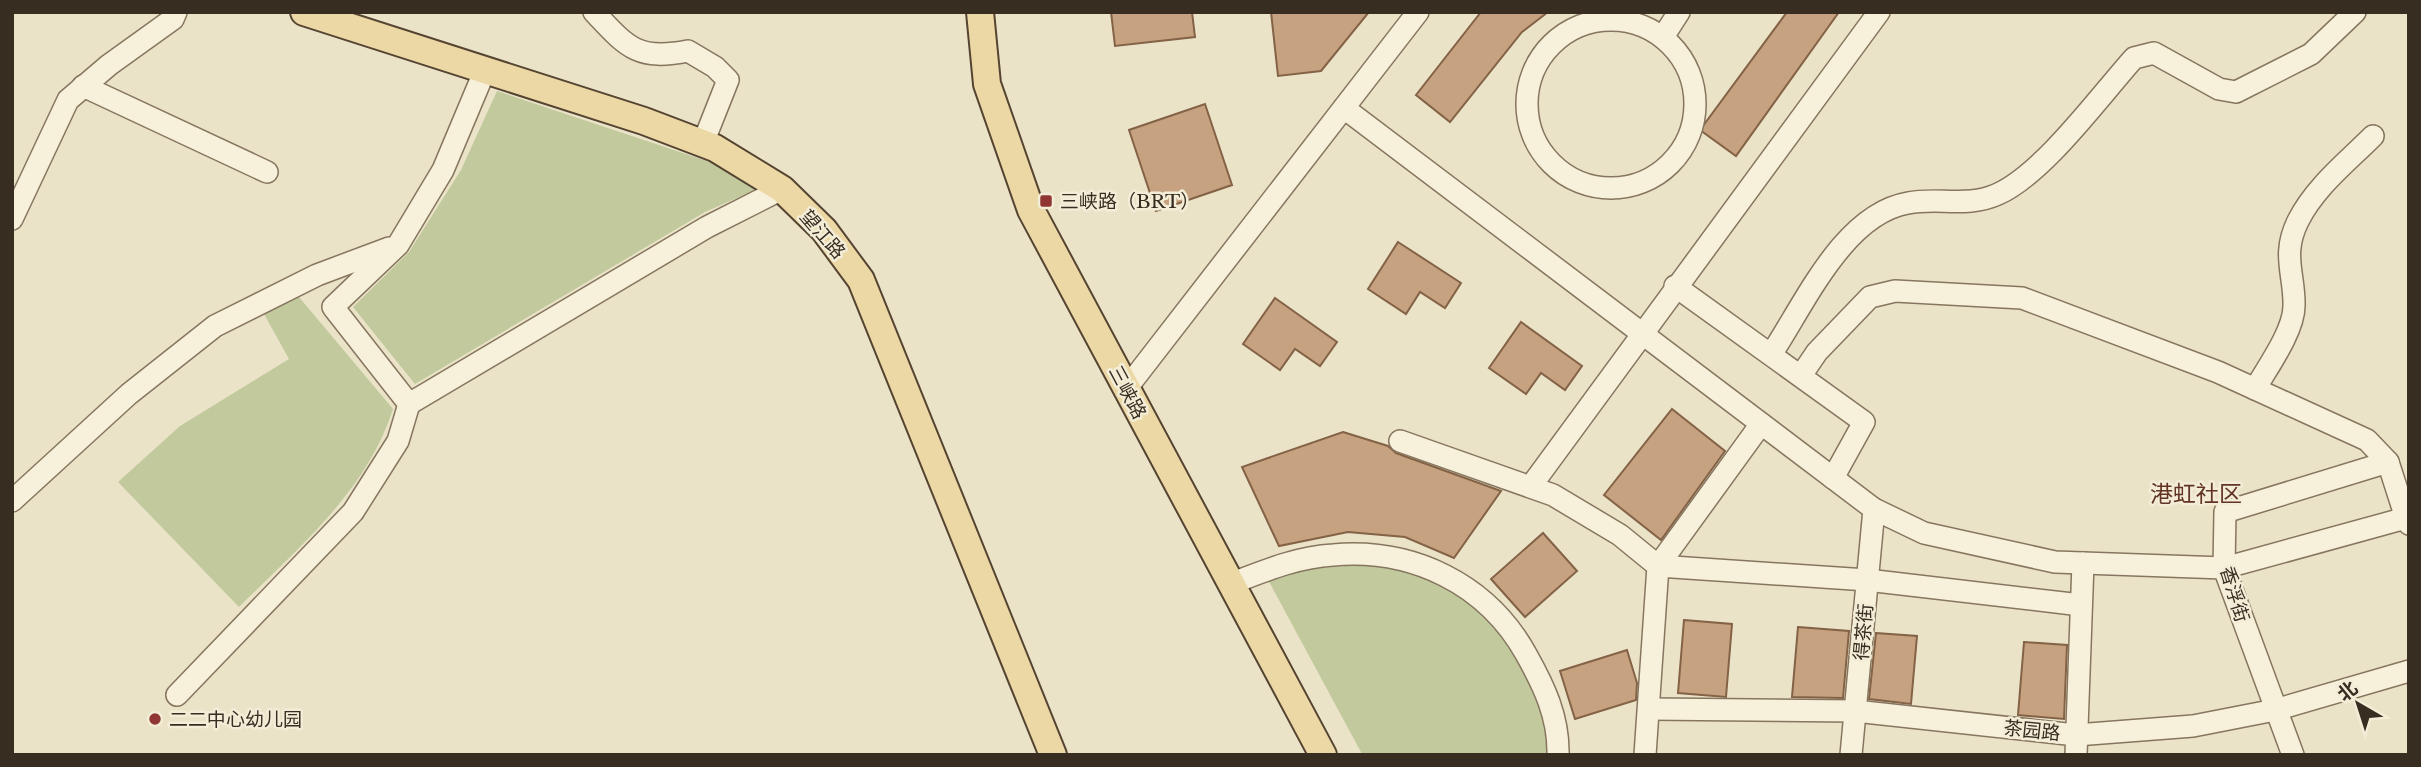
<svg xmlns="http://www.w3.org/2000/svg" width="2421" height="767" font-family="'Libre Baskerville','Noto Sans SC',serif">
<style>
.green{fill:#c1c99d}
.building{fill:#c6a281;stroke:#836246;stroke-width:2}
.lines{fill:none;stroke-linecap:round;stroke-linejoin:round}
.minor-casing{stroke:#86765f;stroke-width:24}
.major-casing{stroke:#554432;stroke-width:30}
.minor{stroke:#f7f0db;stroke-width:21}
.major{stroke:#ebd8a4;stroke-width:26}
.poi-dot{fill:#913733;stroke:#f3edd7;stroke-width:2.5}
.labels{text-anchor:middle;stroke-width:5;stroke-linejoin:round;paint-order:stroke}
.poi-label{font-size:19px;fill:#382d21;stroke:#f3edd7;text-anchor:start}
.street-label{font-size:19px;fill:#382d21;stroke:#f3edd7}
.quarter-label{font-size:23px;fill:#613424;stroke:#f3edd7}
</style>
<rect width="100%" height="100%" fill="#ebe3c8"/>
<g class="green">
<path d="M497,91l264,88 3,7 -59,26 -290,172 -62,-77 56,-55 52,-82z"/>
<path d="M299,297l94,112c-26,82 -95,139 -154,198l-121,-125 62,-56 109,-67 -25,-45z"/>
<path d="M1374,564l54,14 32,17 51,46 29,62 8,52 -186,-1 -95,-176 50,-10z"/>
</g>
<g class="building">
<path d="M1111,12h81l3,25 -80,9z"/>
<path d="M1271,12h98l-48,59 -43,5z"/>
<path d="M1481,12h67l-26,20 -72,90 -34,-27z"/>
<path d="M1787,12h52l-103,144 -36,-26z"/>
<path d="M1205,104l27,81 -76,26 -27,-81z"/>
<path d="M1398,242l63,41 -16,25 -25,-16 -14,22 -38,-25z"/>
<path d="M1275,298l62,44 -17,24 -25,-17 -15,21 -37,-26z"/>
<path d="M1521,322l61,44 -17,24 -24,-17 -15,21 -37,-26z"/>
<path d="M1672,409l53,42 -64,89 -57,-45z"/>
<path d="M1343,432l45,14 8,7 105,38 -47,67 -49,-21 -57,-5 -69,14 -37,-79z"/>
<path d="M1543,533l34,38 -52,46 -34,-38z"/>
<path d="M1684,620l48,4 -6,73 -48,-4z"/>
<path d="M1798,627l51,4 -6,67 -51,-1z"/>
<path d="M1876,633l41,3 -6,68 -42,-5z"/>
<path d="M2024,642l43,3 -3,74 -46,-4z"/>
<path d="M1627,650l10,33 -1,17 -61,19 -15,-48z"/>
</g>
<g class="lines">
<g class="minor-casing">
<g id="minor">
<path d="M594,12c33,35 43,49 94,39l27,16 13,13 -25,63"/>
<circle cx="1611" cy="104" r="84"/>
<path d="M1663,37l16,-25"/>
<path d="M485,70l-42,100 -45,75 -65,62 76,97 298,-177 75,-38"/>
<path d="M83,86l184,86"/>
<path d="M1344,108l530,401 50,24 131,29 169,6 182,-50 3,6"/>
<path d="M12,219l56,-119 41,-35 64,-46 3,-7"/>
<path d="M1675,286l189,136 -31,56"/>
<path d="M1772,353c33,-50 72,-139 136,-150 30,-6 60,5 90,-9 46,-21 101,-97 136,-136l20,-5 65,36 17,3 75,-38 44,-42"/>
<path d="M1802,374l15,-22 53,-55 25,-6 127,7 196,74 149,68 21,22 18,56"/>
<path d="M1126,389l292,-377"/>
<path d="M2255,389c12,-21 39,-58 39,-83 1,-31 -13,-51 4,-85 17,-34 49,-59 75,-85"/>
<path d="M1400,441l153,54 67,40 38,31 -13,189"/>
<path d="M1531,486l348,-474"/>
<path d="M12,501l117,-107 86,-68 102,-51 72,-27"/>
<path d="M1658,566l209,14 214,25"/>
<path d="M1658,566l103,-142"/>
<path d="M1230,584c34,-13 67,-27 103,-29 80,-7 154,29 193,99 18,32 33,63 32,101"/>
<path d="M177,695l176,-183 45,-71 11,-37"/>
<path d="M1649,709l206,2 221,24 117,-9 82,-16 134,-39"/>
<path d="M1851,755l23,-246"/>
<path d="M2076,755l7,-192"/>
<path d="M2293,755l-69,-187 1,-56 163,-50"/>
</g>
</g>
<g class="major-casing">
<g id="major">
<path d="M304,12l340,109 71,27 67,41 42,41 37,50 192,475"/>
<path d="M980,12l7,72 44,126 292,545"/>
</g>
</g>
<use href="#minor" class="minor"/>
<use href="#major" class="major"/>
</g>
<g class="poi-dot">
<rect x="1039" y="194" width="14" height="14" rx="3.5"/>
<circle cx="155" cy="719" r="7"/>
</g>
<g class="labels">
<g class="poi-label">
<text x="1060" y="208">三峡路（BRT）</text>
<text x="169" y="726">二二中心幼儿园</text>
</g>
<g class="street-label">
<text transform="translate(823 234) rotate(49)" y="7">望江路</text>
<text transform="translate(1128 392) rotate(62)" y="7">三峡路</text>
<text transform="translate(2235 594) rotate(73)" y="7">香浮街</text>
<text transform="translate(1863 632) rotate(-85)" y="7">得茶街</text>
<text transform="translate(2032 730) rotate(6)" y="7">茶园路</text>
</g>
<g class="quarter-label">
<text x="2196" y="502">港虹社区</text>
</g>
</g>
<rect width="2421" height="767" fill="none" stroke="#382d21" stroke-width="28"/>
<g transform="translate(2358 704) rotate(321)" stroke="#f3edd7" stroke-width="5" paint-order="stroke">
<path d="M0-5L12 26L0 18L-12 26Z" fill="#382d21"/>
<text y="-10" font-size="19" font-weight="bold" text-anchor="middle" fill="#382d21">北</text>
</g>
</svg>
